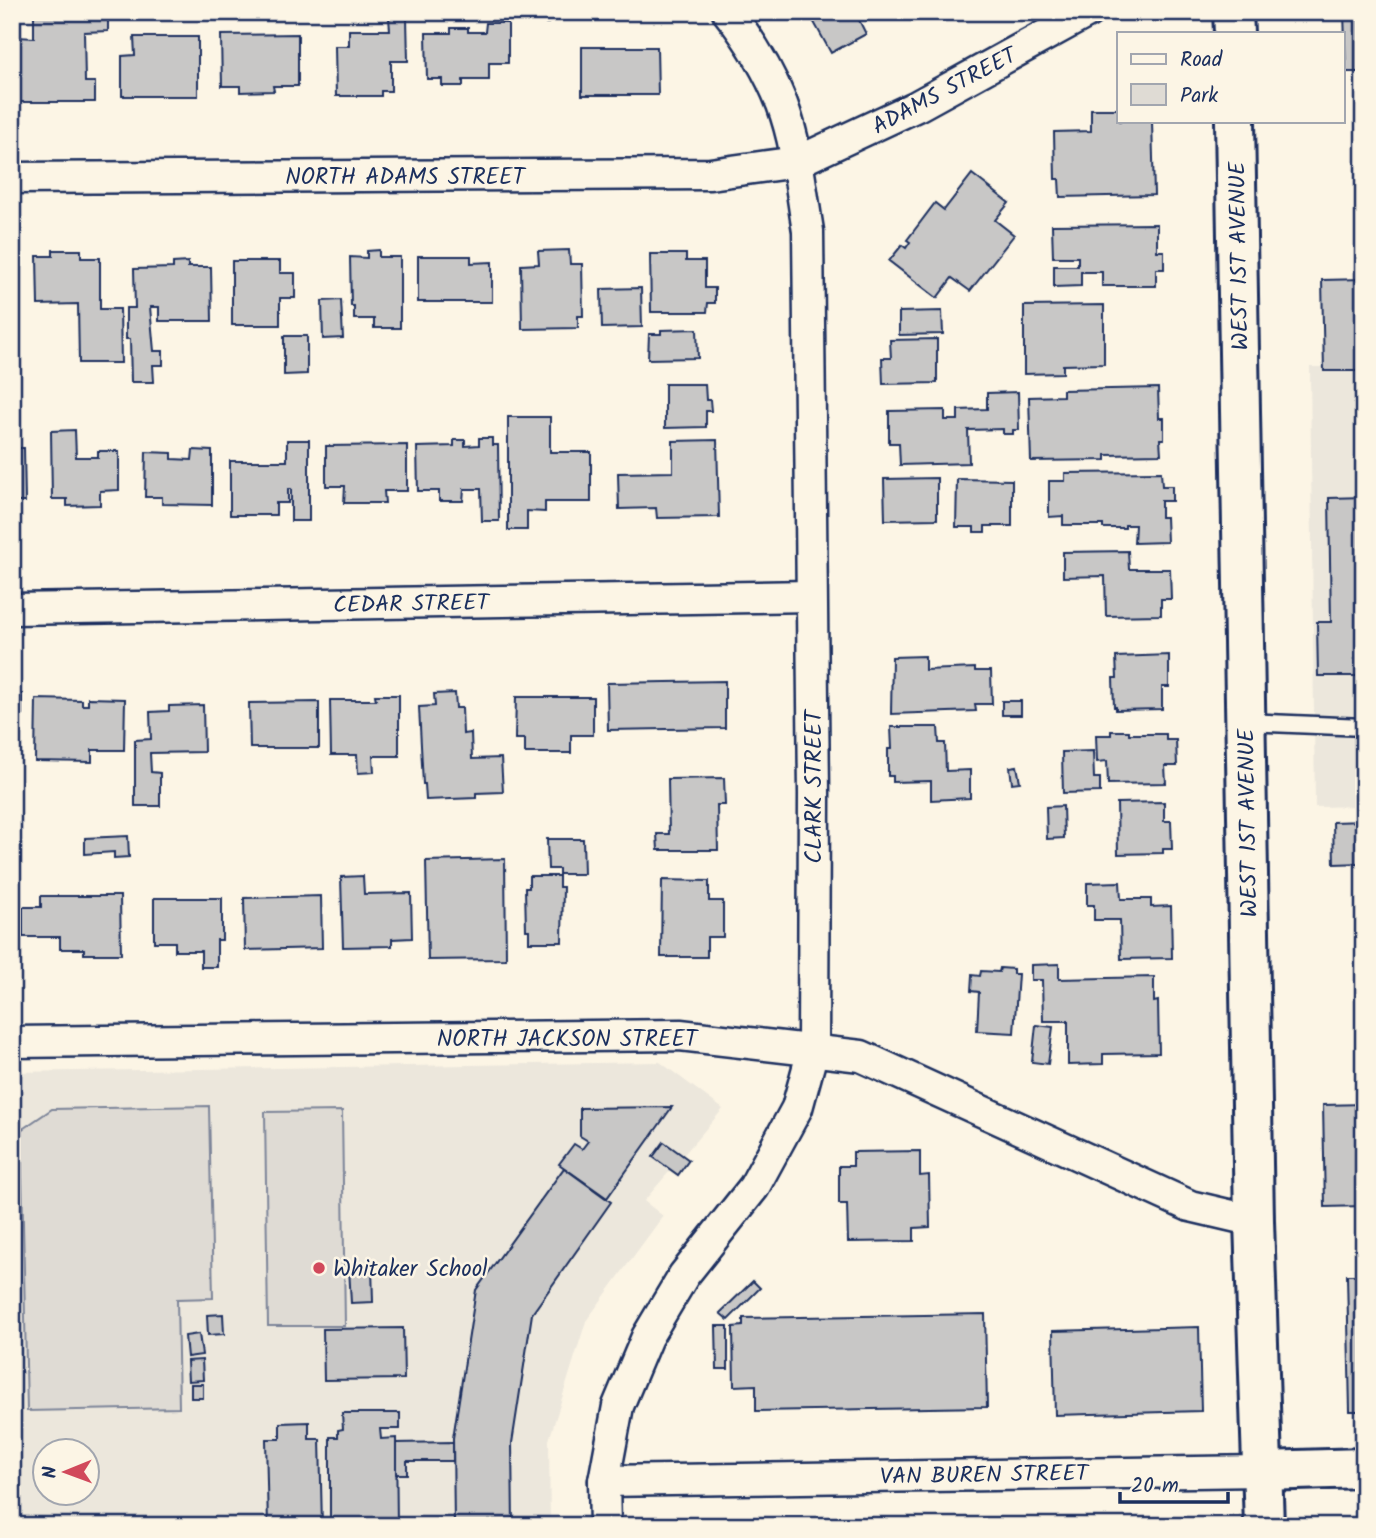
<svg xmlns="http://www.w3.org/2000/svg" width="1376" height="1538" font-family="Kalam,sans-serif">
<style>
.built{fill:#ece7dc;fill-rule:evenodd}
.green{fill:#dfdbd4;stroke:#7d8599;stroke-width:2}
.building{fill:#c8c7c6;stroke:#1b2f5e;stroke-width:2}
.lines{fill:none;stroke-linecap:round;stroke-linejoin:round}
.lane-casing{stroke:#1b2f5e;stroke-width:21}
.street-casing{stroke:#1b2f5e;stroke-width:35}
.secondary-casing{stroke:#1b2f5e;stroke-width:44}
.lane{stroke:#fcf5e5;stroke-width:16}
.street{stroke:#fcf5e5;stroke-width:30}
.secondary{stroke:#fcf5e5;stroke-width:38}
.poi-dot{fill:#d1495b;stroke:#fcf5e5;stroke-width:2.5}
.labels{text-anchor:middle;stroke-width:5;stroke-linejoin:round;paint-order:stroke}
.street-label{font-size:23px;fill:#1b2f5e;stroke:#fcf5e5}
.poi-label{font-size:23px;fill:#1b2f5e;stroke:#fcf5e5;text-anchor:start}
</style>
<rect width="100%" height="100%" fill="#fcf5e5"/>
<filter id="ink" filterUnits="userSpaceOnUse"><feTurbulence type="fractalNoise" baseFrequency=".0143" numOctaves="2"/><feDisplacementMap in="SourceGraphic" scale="14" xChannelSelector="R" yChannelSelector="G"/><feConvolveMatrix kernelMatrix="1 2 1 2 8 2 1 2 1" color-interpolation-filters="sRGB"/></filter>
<g filter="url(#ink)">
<g class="built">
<path d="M1310,367h54v439l-49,1z"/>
<path d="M660,1062l63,47 -79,92 19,15 -77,105 -37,119 1,86h-538v-454zM46,1450h42v42h-42z"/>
</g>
<g class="green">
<path d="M209,1106l4,192 -36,1 2,109 -152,3 -6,-281 31,-21z"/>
<path d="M342,1111l3,215h-77l-3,-214z"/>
</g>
<g class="building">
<path d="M34,12h74v19l-24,1 1,50h10v20h-76l-1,-65 16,1z"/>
<path d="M508,12h80l-40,1v10l-17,-1 1,-8 -24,1z"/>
<path d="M816,12h39l11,22 -35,19 -21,-38z"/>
<path d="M909,12h20l-15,9z"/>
<path d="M1344,12h20v60h-18z"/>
<path d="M389,18h18l1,43h-17v30h-10v5h-45l-1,-50h14v-16h41z"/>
<path d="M486,23h22v40h-19v17h-26v6h-21v-7h-15l-1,-46h25v-5h17v4h17z"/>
<path d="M298,34v52h-25l1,5 -34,1v-6h-18l-1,-51z"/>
<path d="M134,37h64v59h-76v-40l13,-1z"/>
<path d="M582,47h75l1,48h-76z"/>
<path d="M1091,109h28v12h33l2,74 -94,2 -1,-18h-4l-1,-47 37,-1z"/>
<path d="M972,174l37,29 -14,17 19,15 -44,56 -18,-13 -15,20 -48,-37 13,-16 4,3 4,-6 -3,-2 28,-37 9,7z"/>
<path d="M1157,224v27h7v18h-8v17h-54v-14h-21v14l-27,1v-21h24v-9h-25l-1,-32z"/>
<path d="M53,250h28v8h19v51h20l1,54h-42l-1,-59 -40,1 -1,-49h16z"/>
<path d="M379,250v7h21v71h-26v-9h-20v-13h-3l-1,-49 17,1v-7z"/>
<path d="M569,250l1,14h12l1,52h-5v12l-56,1 -1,-64 18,-1 -1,-13z"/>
<path d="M650,254h36v7h19v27h10v15h-7l-1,9h-56z"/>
<path d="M418,256h53v7l21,-1v40h-74z"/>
<path d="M232,261h48v12h15v25h-15v27h-48z"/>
<path d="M188,262v5h23l1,54h-53v-14h-9l4,44h9v14h-10l1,17h-23l-1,-43h-4v-31h9l-1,-39 39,-1v-5z"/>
<path d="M12,278h5l1,67h-6z"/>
<path d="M1364,279v92h-40l-2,-91z"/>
<path d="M641,288l1,39 -40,1 -1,-39z"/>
<path d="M341,300l2,38 -20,1 -1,-38z"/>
<path d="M1104,305v59l-41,1v8l-39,1v-68z"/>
<path d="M942,311l1,23 -44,1v-23z"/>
<path d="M697,329l1,29 -50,1 1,-25h12v-4z"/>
<path d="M284,336h23v38l-23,1z"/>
<path d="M937,339v44l-54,1 -1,-26h9l-1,-18z"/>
<path d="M665,384h40l1,16h4l1,11h-5v16l-41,1z"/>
<path d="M1158,388l1,30h5v21h-4l1,15 -55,1v5l-75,1 -2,-64 34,-1v-6z"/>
<path d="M1018,392l1,38h-6v4h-10v-5l-35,1 1,33 -69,2 -1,-22h-10v-32l56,-1v10h13v-10l29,-1v-16z"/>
<path d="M508,417h42v35h41v50h-46v10l-18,-1v19h-19z"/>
<path d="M75,430l1,27h22v-6h21v39l-19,1v14l-33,1v-7h-15l-1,-68z"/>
<path d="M479,438h13v7h6l1,76h-17l-1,-32h-17l-1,12h-24v-10h-21l-1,-44 37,-1v-6h11v6l14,-1z"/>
<path d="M287,440h22v81h-18v-32h-3v14h-12v12h-46v-54h57z"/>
<path d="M717,440l2,77 -62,1 -1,-10 -37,1 -1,-36 55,-1v-31z"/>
<path d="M407,445v46h-23l1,12h-41l1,-17h-19v-40z"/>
<path d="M12,448h12l1,54h-13z"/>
<path d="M193,450l19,1v54l-50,-1v-7h-17l1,-45 26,1v6l20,1z"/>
<path d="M1161,472l1,14h10v15h-11v16h5l1,25 -33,1 1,-18h-10v3h-22v-3h-40v-9l-14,1v-36h16v-8z"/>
<path d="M937,478v41l-52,1 -1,-41z"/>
<path d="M957,479l55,1v46h-27v6h-11v-5h-18z"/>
<path d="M1364,497v179h-46l-1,-54h14l-2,-124z"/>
<path d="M1128,551l1,18h41l1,30h-10v16l-55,1 -1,-40 -42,1v-25z"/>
<path d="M1169,655v32h-7v22l-46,1v-3h-2l-1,-29h4l-1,-21z"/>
<path d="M925,656v14l50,-2v3h16l1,33h-17l1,7 -85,3 1,-57z"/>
<path d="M725,681v47l-117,2 -1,-47z"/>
<path d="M455,693l1,15h6l1,26 8,-1 1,26 29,-1 2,34 -27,1v5l-50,2 -1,-16h-2l-4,-77 16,-1 -1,-12z"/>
<rect x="12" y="694" width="10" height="34"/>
<path d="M375,695h24v61h-26l1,16 -16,1 -1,-18h-26l-1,-55h46z"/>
<path d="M516,697h77v38h-22v18h-46v-14h-10z"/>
<path d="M88,698l37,1 -1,51h-32v12l-57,-1 1,-62 46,1v5h6z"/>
<rect x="1002" y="701" width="19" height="14"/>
<path d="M319,702v46h-69l-1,-45z"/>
<path d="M203,705l1,47 -54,1 1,19 9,1v33h-25v-66l16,-1 -1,-27 19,-1v-5z"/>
<path d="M891,727h47l1,16h6l1,28 24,-1v28l-39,2v-19l-38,1v-6h-5v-27h4z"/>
<path d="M1111,731h18v3h37v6h10l1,26h-12l1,17 -58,1 -1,-23 -10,1 -1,-27h15z"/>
<path d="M1093,751l1,27h6v14l-37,1 -1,-41z"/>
<path d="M1017,766l3,16 -8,1 -2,-16z"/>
<path d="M724,778l1,27h-8l1,45h-60l-1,-16h12l-1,-55z"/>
<path d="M1164,802v19h7l1,28h-9v4l-45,1 -1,-51z"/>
<path d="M1063,806l1,32 -17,1 -1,-32z"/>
<path d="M1364,821v42l-30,1 -1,-42z"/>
<path d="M128,836l1,21 -15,1v-6l-29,2v-16z"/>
<path d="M547,839h36l1,35h-25v-5h-11z"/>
<path d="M505,859l1,100 -78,1 -2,-99z"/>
<path d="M363,876l1,18 47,-1 1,45 -20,1v7l-49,1 -2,-70z"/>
<path d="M529,876h30v11h4l-1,55h-33v-12h-3l-1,-42h4z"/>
<path d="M662,880l47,1v20h14v36h-16v20h-46z"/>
<path d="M1120,882l1,17h30v8l20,-1 1,52 -51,1 -1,-39h-26v-15h-7v-22z"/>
<path d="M41,896h79l1,58h-37v-5h-24v-12h-37v-30h18z"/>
<path d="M321,896l1,52 -77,2 -1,-52z"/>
<path d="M154,898h68v42h-5v27h-16v-16h-26v-9h-21z"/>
<path d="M1059,964v15l95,-2v25l4,-1 1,52 -56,1v10l-35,1v-44h-25l-1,-41h-11v-15z"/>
<path d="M1000,968l13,1v5h5l-4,59 -37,-2 2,-39 -8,-1 1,-16 8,1 1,-5 18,1z"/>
<path d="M1036,1025l17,2 -5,37 -16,-2z"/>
<path d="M1364,1104v102l-39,1 -2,-102z"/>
<path d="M672,1107l-65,91 -48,-34 15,-20 8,5 6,-8 -8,-5v-28z"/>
<path d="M664,1142l25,18 -11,15 -25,-18z"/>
<path d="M920,1151v25l9,-1 1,52 -16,1v13l-66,1 -1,-38h-8v-38h14v-14z"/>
<path d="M564,1168l47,34 -79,112 -20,129 1,83h-59l-1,-88 23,-148z"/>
<path d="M372,1267l1,35 -22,1 -2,-35z"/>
<path d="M1347,1275h17v136h-14z"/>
<path d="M753,1281l7,7 -32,32 -8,-7z"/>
<path d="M223,1314l1,20 -16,1 -1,-20z"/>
<path d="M985,1314l2,93 -231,4v-26l-22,1 -1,-59 10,-1v-8z"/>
<path d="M716,1326h12v43h-11z"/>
<path d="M1199,1327l2,84 -146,4 -2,-84z"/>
<path d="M403,1328l1,51 -80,1 -1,-51z"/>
<path d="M199,1334l3,21 -15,2 -2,-21z"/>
<path d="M202,1360l1,20 -15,1 -1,-20z"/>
<rect x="191" y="1384" width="12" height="14"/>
<path d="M342,1413h58v16h-20l1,10 15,-1 1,88h-67v-89h8v-7l5,-1z"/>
<path d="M309,1422v17h11l2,87h-54l-2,-87h14v-16z"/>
<path d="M453,1442v19h-46v13h-11v-31z"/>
</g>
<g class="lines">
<g class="lane-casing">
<path id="lane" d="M1246,722l118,5"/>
</g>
<g class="street-casing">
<g id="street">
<path d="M12,178l698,-4 87,-12 120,-56 171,-94"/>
<path d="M12,609l799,-13"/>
<path d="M12,1042l668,-7 181,21 329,150 64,15"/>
<path d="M604,1481l658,-10"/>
<path d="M605,1526l-1,-45 14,-75 29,-69 37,-62 70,-88 43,-79 16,-58 1,-256 -6,-563c-7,-42 -11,-87 -26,-127 -13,-33 -32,-64 -54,-92"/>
</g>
</g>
<g class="secondary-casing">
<g id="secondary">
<path d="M1233,12l1,21"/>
<path d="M1235,121l19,1100 10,305"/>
<path d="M1262,1471l102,-3"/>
</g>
</g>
<use href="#lane" class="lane"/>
<use href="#street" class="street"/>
<use href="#secondary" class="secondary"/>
</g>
</g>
<circle class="poi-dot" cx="319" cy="1268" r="7"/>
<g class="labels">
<g class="street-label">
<text transform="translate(944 90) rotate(-28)" y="8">ADAMS STREET</text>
<text x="405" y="184">NORTH ADAMS STREET</text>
<text transform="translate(1238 256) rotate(-91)" y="8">WEST 1ST AVENUE</text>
<text transform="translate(411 603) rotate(-1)" y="8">CEDAR STREET</text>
<text transform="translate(813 787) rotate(-90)" y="8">CLARK STREET</text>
<text transform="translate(1247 823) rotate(-91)" y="8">WEST 1ST AVENUE</text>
<text x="567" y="1046">NORTH JACKSON STREET</text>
<text transform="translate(984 1474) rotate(-1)" y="8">VAN BUREN STREET</text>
</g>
<g class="poi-label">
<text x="333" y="1276">Whitaker School</text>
</g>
</g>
<rect width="1376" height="1538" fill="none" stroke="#fcf5e5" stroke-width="42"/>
<rect x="21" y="21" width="1334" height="1496" fill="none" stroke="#1b2f5e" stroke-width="2.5" filter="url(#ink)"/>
<rect x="1117" y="32" width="228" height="91" fill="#fcf5e5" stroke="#a2a6af" stroke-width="2"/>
<rect x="1131" y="54" width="35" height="10" fill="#fcf5e5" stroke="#a2a6af" stroke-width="2"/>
<text x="1180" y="66" font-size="21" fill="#1b2f5e">Road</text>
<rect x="1131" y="84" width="35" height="21" fill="#dfdbd4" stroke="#a2a6af" stroke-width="2"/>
<text x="1180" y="102" font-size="21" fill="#1b2f5e">Park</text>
<g transform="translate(66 1472) rotate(269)"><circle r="33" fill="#fcf5e5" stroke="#a2a6af" stroke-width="2"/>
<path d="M0-5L12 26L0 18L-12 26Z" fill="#d1495b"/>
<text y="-10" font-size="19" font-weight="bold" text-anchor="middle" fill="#1b2f5e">N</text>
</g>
<path d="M1120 1492v10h108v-10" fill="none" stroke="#1b2f5e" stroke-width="3.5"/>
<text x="1131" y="1492" font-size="21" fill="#1b2f5e" stroke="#fcf5e5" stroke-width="5" paint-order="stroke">20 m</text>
</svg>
